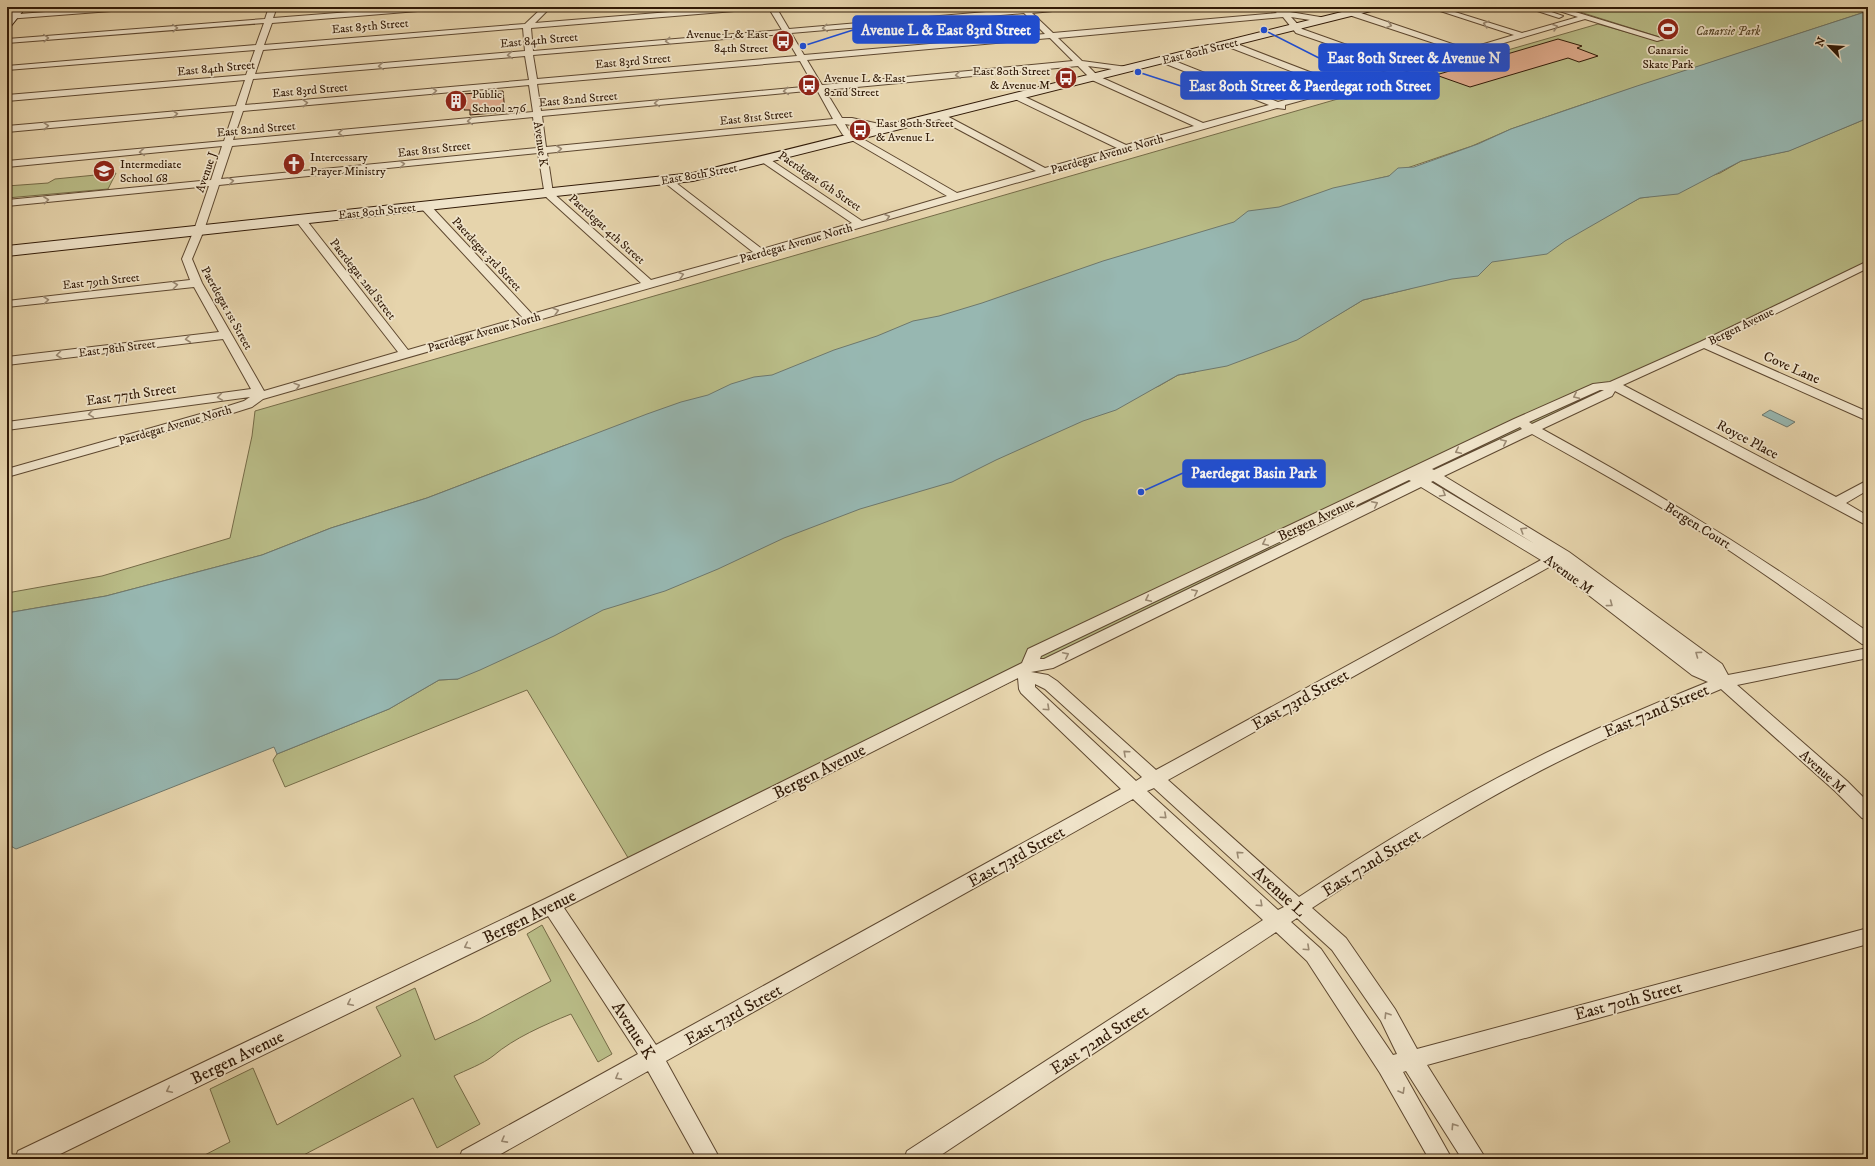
<svg xmlns="http://www.w3.org/2000/svg" width="1875" height="1166" font-family="'IM FELL DW Pica',serif">
<style>
.green{fill:#b9bc87;stroke:#756b47}
.water{fill:#97b7b1;stroke:#6e786d}
.building{fill:#deaa8b;stroke:#311a07}
.lines{fill:none;stroke-linecap:round;stroke-linejoin:round}
.street-casing{stroke:#5e4830;stroke-width:2}
.secondary-casing{stroke:#311a07;stroke-width:2}
.street{fill:#efe3c9;fill-rule:evenodd}
.secondary{fill:#efe3c9;fill-rule:evenodd}
.oneway{stroke:#9a8972}
.labels{text-anchor:middle;stroke-width:3.5;stroke-linejoin:round;paint-order:stroke}
.far-street-label{font-size:12px;fill:#311a07;stroke:#efe3c9}
.far-park-label{font-size:12px;font-style:italic;fill:#5a4b2d;stroke:#efe3c9}
.far-poi-label{font-size:12px;fill:#311a07;stroke:#efe3c9;text-anchor:start}
.street-label{font-size:14px;fill:#311a07;stroke:#efe3c9}
.near-street-label{font-size:17px;fill:#311a07;stroke:#efe3c9}
.leader{fill:none;stroke:#1d4ed8;stroke-width:1.5}
.callout-dot{fill:#1d4ed8;stroke:#efe3c9;stroke-width:1.5}
.callout{fill:#1d4ed8;stroke:#1d4ed8;stroke-width:1.5}
.callout-label{font-size:15px;text-anchor:middle;font-weight:bold;fill:#fff}
</style>
<rect width="100%" height="100%" fill="#e6d4ac"/>
<filter id="stains"><feTurbulence type="fractalNoise" baseFrequency=".005" numOctaves="4"/><feColorMatrix values="0 0 0 0 .2 0 0 0 0 .09 0 0 0 0 .02 0 0 0 .5 -.17"/></filter>
<radialGradient id="worn" r=".72"><stop offset=".6" stop-color="#630" stop-opacity="0"/><stop offset="1" stop-color="#630" stop-opacity=".3"/></radialGradient>
<g class="green">
<path d="M1564,7h304v4l-287,94 -70,24 -39,17 -62,21 -21,9 -13,3 -813,267 -136,52 -96,30 -69,27 -156,41 -99,17v-20l95,-17 128,-38 22,-102 3,-25 1343,-387 60,17 8,-2z"/>
<path d="M1868,118v146l-1235,602 -106,-176 -242,97 -12,-27 4,-6 112,-45 50,-29 19,-1 39,-38 662,-255 19,-11 17,-3 136,-53 32,-19 46,-11 218,-84 13,-7 8,-1 72,-24 21,-12 47,-10z"/>
<path d="M116,173l-8,16 -101,9v-12l41,-3 7,-4z"/>
<path d="M542,925l70,129 -14,8 -27,-48c-27,11 -57,24 -78,42 -10,8 -27,14 -39,20l26,48 -43,24 -24,-50 -117,61h-99l33,-17 -20,-53 43,-21 24,57 124,-69 -25,-49 39,-19 20,52 43,-20 73,-39 -24,-47z"/>
</g>
<g class="water">
<path d="M1868,11v107l-79,33 -48,10 -63,33 -38,4 -75,43 -18,13 -55,8 -14,14 -26,3 -89,21 -66,40 -70,26 -49,9 -62,35 -33,11 -87,39 -44,22 -92,27 -76,29 -66,31 -53,22 -62,19 -49,26 -74,34 -22,9 -19,1 -50,29 -112,45 -3,-7 -258,102 -9,-5v-231l99,-17 156,-41 69,-27 96,-30 220,-84 34,-12 27,-7 23,-11 23,-7 18,-2 62,-25 43,-14 36,-15 26,-5 43,-13 121,-42 131,-39 14,-11 31,-4 54,-19 56,-12 9,-8 16,-1 64,-23 33,-15 126,-43z"/>
<path d="M1770,410l25,12 -8,5 -25,-12z"/>
</g>
<g class="building">
<path d="M1558,39l24,7 -5,2 21,8 -19,6 -11,-4 -98,29 -34,-12z"/>
<path d="M503,91l2,21 -35,3v-5h-6l-1,-16z"/>
</g>
<g class="lines">
<g class="street-casing">
<g id="street">
<path d="M109,7h32l-4,2 -130,10v-4z"/>
<path d="M269,7h8l-4,11 141,-11h32l-4,2 -170,14 -8,22 261,-21 18,-17h8l-16,16 196,-16h31l-4,2 -227,19 2,23 249,-21 -14,-23h8l13,22 231,-20 -2,-2h8l2,2 49,-2 -4,2 -41,4 21,20 224,-20 -4,-3 4,-2 7,3 42,7 1,2 -4,2 -32,-5 11,12 104,37 52,-15 -109,-36v-4h6l112,38 47,-14 -86,-28h11l83,26 56,-16 -31,-10h12l105,32 -7,2 -72,-22 -112,33 -1,2h-6l-119,34 -1,2h-6l-55,15v4l-8,-1 -1014,291 -11,8 -19,6 -226,64v-8l218,-62 19,-6 6,-4 -243,33v-8l244,-33 -28,-50 -216,26v-8l212,-25 -25,-45 -187,20v-6l183,-21 -8,-21 12,-29 15,-44 -202,20v-6l204,-20 11,-34 -215,21v-6l217,-20 10,-30 -227,21v-6l229,-20 9,-26 -238,21v-6l239,-20 9,-25 -248,20v-4l249,-21 8,-22 -257,20v-4l258,-20zM1024,13l21,21 -241,21 -13,-22zM1283,17l13,16 102,35 -57,16 -109,-42h-6v4l106,41 -54,15 -111,-44h-6v4l108,43 -66,18 -105,-47 -10,-10 39,5 4,-2 -4,-2 -45,-6 -24,-23zM523,28l2,23 -270,23 8,-24zM784,34l13,22 -260,23 -4,-24zM1050,38l23,23 -251,24 -15,-25zM525,56l4,24 -284,25 8,-26zM800,61l14,25 -273,25 -4,-27zM1078,66l14,14 102,46 -68,19 -105,-50h-6v4l102,49 -72,20 -102,-54h-6v4l99,53 -79,22 -108,-62 -4,-7 45,8 4,-3 -1,-2 -41,-9h-10l-17,-28zM529,85l4,27 -300,28 10,-29zM817,90l16,29 -287,28 -4,-31zM533,117l4,31 -316,31 11,-33zM836,124l7,11 104,61 -85,25 -94,-63h-6l-2,2 2,2 90,61 -90,26 -91,-70h-6l-2,2 2,2 88,69 -102,28 -98,-87 -6,-40zM538,153l7,43 96,87 -109,31 -103,-110h-8l-1,2 1,2 101,109 -114,33 -104,-133h-8l-1,2 1,2 102,131 -134,39 -62,-108 -10,-24 12,-29 15,-45z"/>
<path d="M1525,7h12l26,9 -4,2z"/>
<path d="M1868,261v7l-154,76 154,68v9l-164,-73 -81,37 213,112 32,-17v10l-22,13 22,13v10l-253,-135 -3,5 -70,33c113,62 221,128 326,203v13l-6,-1c-57,-42 -115,-83 -175,-121 -51,-31 -103,-60 -155,-89l-88,42 125,76 153,112 6,11 140,-27v10l-131,27 110,96 21,21v18l-6,-2 -27,-27 -114,-102c-47,20 -94,39 -139,61 -94,45 -183,101 -270,158l34,30 49,71 22,40 451,-121v16l-441,121 59,94h-24l-56,-88 -3,1 49,87h-23l-49,-86 -73,-112 -31,-29 -341,227h-31l3,-8 356,-231 -130,-121 -467,262 54,98h-23l-49,-88 -156,88h-33l3,-8 176,-97 -90,-138 -498,243h-35l3,-8 527,-252 477,-236 6,-14 486,-230 79,-35 17,-2 90,-40zM1600,390h4l-72,34 -3,-2zM1520,427l2,2 -88,41 -2,-1zM1409,480l2,1 -367,178h-4l1,-3zM1433,481l102,63 -104,-62zM1421,487l120,73 -385,210 -99,-89 -9,-6 -17,-3 22,-4zM1551,566l141,109 16,7c-47,19 -93,38 -139,60 -94,44 -183,98 -270,155l-131,-117zM1018,678l1,11 2,4 100,96 -465,256 -92,-137zM1035,684l10,5 97,88 -6,4 -101,-94zM1154,788l130,119 -6,3 -131,-119zM1297,918l35,32 49,71 16,33 -4,1 -72,-106 -30,-27z"/>
</g>
</g>
<g class="secondary-casing">
<g id="secondary">
<path d="M15,7h11l-15,19 -4,1v-10z"/>
<path d="M1362,7h18l-1,2 -686,172 -686,75v-10l686,-73z"/>
</g>
</g>
<use href="#street" class="street"/>
<use href="#secondary" class="secondary"/>
</g>
<defs><path id="oneway-chevron" d="M-2-3.5L2.5 0L-2 3.5" fill="none" stroke-width="1.6" stroke-linecap="round" stroke-linejoin="round"/></defs>
<g class="oneway">
<use href="#oneway-chevron" transform="translate(1486 24) rotate(-163)"/>
<use href="#oneway-chevron" transform="translate(1389 25) rotate(18)"/>
<use href="#oneway-chevron" transform="translate(1555 27) rotate(-16)"/>
<use href="#oneway-chevron" transform="translate(175 28) rotate(-4)"/>
<use href="#oneway-chevron" transform="translate(825 28) rotate(175)"/>
<use href="#oneway-chevron" transform="translate(46 38) rotate(-4)"/>
<use href="#oneway-chevron" transform="translate(668 41) rotate(175)"/>
<use href="#oneway-chevron" transform="translate(510 55) rotate(175)"/>
<use href="#oneway-chevron" transform="translate(381 66) rotate(175)"/>
<use href="#oneway-chevron" transform="translate(958 75) rotate(174)"/>
<use href="#oneway-chevron" transform="translate(434 91) rotate(-5)"/>
<use href="#oneway-chevron" transform="translate(786 91) rotate(175)"/>
<use href="#oneway-chevron" transform="translate(305 103) rotate(-5)"/>
<use href="#oneway-chevron" transform="translate(657 103) rotate(175)"/>
<use href="#oneway-chevron" transform="translate(175 114) rotate(-5)"/>
<use href="#oneway-chevron" transform="translate(470 121) rotate(175)"/>
<use href="#oneway-chevron" transform="translate(46 126) rotate(-5)"/>
<use href="#oneway-chevron" transform="translate(341 133) rotate(175)"/>
<use href="#oneway-chevron" transform="translate(559 149) rotate(-6)"/>
<use href="#oneway-chevron" transform="translate(142 152) rotate(175)"/>
<use href="#oneway-chevron" transform="translate(402 164) rotate(-6)"/>
<use href="#oneway-chevron" transform="translate(231 181) rotate(-6)"/>
<use href="#oneway-chevron" transform="translate(46 200) rotate(-6)"/>
<use href="#oneway-chevron" transform="translate(887 217) rotate(-16)"/>
<use href="#oneway-chevron" transform="translate(681 275) rotate(-16)"/>
<use href="#oneway-chevron" transform="translate(175 285) rotate(-7)"/>
<use href="#oneway-chevron" transform="translate(46 300) rotate(-6)"/>
<use href="#oneway-chevron" transform="translate(556 311) rotate(-16)"/>
<use href="#oneway-chevron" transform="translate(188 339) rotate(173)"/>
<use href="#oneway-chevron" transform="translate(59 355) rotate(173)"/>
<use href="#oneway-chevron" transform="translate(297 386) rotate(-16)"/>
<use href="#oneway-chevron" transform="translate(1576 396) rotate(155)"/>
<use href="#oneway-chevron" transform="translate(220 397) rotate(172)"/>
<use href="#oneway-chevron" transform="translate(91 414) rotate(172)"/>
<use href="#oneway-chevron" transform="translate(1504 442) rotate(-25)"/>
<use href="#oneway-chevron" transform="translate(1458 451) rotate(154)"/>
<use href="#oneway-chevron" transform="translate(1443 494) rotate(31)"/>
<use href="#oneway-chevron" transform="translate(1375 504) rotate(-26)"/>
<use href="#oneway-chevron" transform="translate(1523 530) rotate(-148)"/>
<use href="#oneway-chevron" transform="translate(1265 543) rotate(155)"/>
<use href="#oneway-chevron" transform="translate(1195 592) rotate(-26)"/>
<use href="#oneway-chevron" transform="translate(1148 599) rotate(155)"/>
<use href="#oneway-chevron" transform="translate(1610 604) rotate(37)"/>
<use href="#oneway-chevron" transform="translate(1698 654) rotate(-144)"/>
<use href="#oneway-chevron" transform="translate(1066 655) rotate(-26)"/>
<use href="#oneway-chevron" transform="translate(1047 708) rotate(43)"/>
<use href="#oneway-chevron" transform="translate(1126 753) rotate(-138)"/>
<use href="#oneway-chevron" transform="translate(1164 816) rotate(42)"/>
<use href="#oneway-chevron" transform="translate(1239 854) rotate(-138)"/>
<use href="#oneway-chevron" transform="translate(1260 904) rotate(42)"/>
<use href="#oneway-chevron" transform="translate(467 946) rotate(154)"/>
<use href="#oneway-chevron" transform="translate(1307 948) rotate(43)"/>
<use href="#oneway-chevron" transform="translate(350 1003) rotate(154)"/>
<use href="#oneway-chevron" transform="translate(1387 1015) rotate(-122)"/>
<use href="#oneway-chevron" transform="translate(618 1077) rotate(151)"/>
<use href="#oneway-chevron" transform="translate(169 1090) rotate(154)"/>
<use href="#oneway-chevron" transform="translate(1402 1091) rotate(60)"/>
<use href="#oneway-chevron" transform="translate(1454 1126) rotate(-123)"/>
<use href="#oneway-chevron" transform="translate(504 1140) rotate(151)"/>
</g>
<defs>
<g id="stadium-disc" transform="scale(1.15)"><circle r="9.5" fill="#8f2418" stroke="#efe3c9"/><path d="M0-5a6.5 5 0 1 0 0 10a6.5 5 0 1 0 0-10ZM-3.5-1.8h7v3.6h-7Z" fill="#fff"/></g>
<g id="bus-disc" transform="scale(1.15)"><circle r="9.5" fill="#8f2418" stroke="#efe3c9"/><path d="M-5-6H5V4H4V6H2V4H-2V6H-4V4H-5ZM-3.5-4V0h7V-4ZM-3.5 1.2v1.5H-2V1.2ZM2 1.2v1.5H3.5V1.2Z" fill="#fff"/></g>
<g id="building-disc" transform="scale(1.15)"><circle r="9.5" fill="#8f2418" stroke="#efe3c9"/><path d="M-4-6H4V6H1V3H-1V6H-4ZM-2.5-4.3h1.7v1.8h-1.7ZM.8-4.3h1.7v1.8H.8ZM-2.5-1h1.7V.8h-1.7ZM.8-1h1.7V.8H.8Z" fill="#fff"/></g>
<g id="church-disc" transform="scale(1.15)"><circle r="9.5" fill="#8f2418" stroke="#efe3c9"/><path d="M-1.2-6h2.4v3.5h3.3v2.4h-3.3V6h-2.4V-.1h-3.3v-2.4h3.3Z" fill="#fff"/></g>
<g id="school-disc" transform="scale(1.15)"><circle r="9.5" fill="#8f2418" stroke="#efe3c9"/><path d="M0-5L7-2L0 1L-7-2ZM-4 1L0 2.5L4 1V4Q0 6-4 4Z" fill="#fff"/></g>
</defs>
<g fill-rule="evenodd">
<use href="#stadium-disc" x="1668" y="29"/>
<use href="#bus-disc" x="783" y="41"/>
<use href="#bus-disc" x="1066" y="78"/>
<use href="#bus-disc" x="809" y="85"/>
<use href="#building-disc" x="456" y="101"/>
<use href="#bus-disc" x="860" y="130"/>
<use href="#church-disc" x="294" y="164"/>
<use href="#school-disc" x="104" y="171"/>
</g>
<g class="labels">
<g class="far-street-label">
<text transform="translate(370 26) rotate(-5)" y="4">East 85th Street</text>
<text transform="translate(539 40) rotate(-5)" y="4">East 84th Street</text>
<text transform="translate(1200 51) rotate(-14)" y="4">East 80th Street</text>
<text transform="translate(633 61) rotate(-5)" y="4">East 83rd Street</text>
<text transform="translate(216 68) rotate(-5)" y="4">East 84th Street</text>
<text transform="translate(310 90) rotate(-5)" y="4">East 83rd Street</text>
<text transform="translate(578 99) rotate(-5)" y="4">East 82nd Street</text>
<text transform="translate(756 117) rotate(-6)" y="4">East 81st Street</text>
<text transform="translate(256 129) rotate(-5)" y="4">East 82nd Street</text>
<text transform="translate(541 144) rotate(82)" y="4">Avenue K</text>
<text transform="translate(434 149) rotate(-6)" y="4">East 81st Street</text>
<text transform="translate(1107 154) rotate(-16)" y="4">Paerdegat Avenue North</text>
<text transform="translate(206 172) rotate(-71)" y="4">Avenue J</text>
<text transform="translate(699 174) rotate(-10)" y="4">East 80th Street</text>
<text transform="translate(820 181) rotate(34)" y="4">Paerdegat 6th Street</text>
<text transform="translate(377 211) rotate(-6)" y="4">East 80th Street</text>
<text transform="translate(607 229) rotate(42)" y="4">Paerdegat 4th Street</text>
<text transform="translate(796 243) rotate(-16)" y="4">Paerdegat Avenue North</text>
<text transform="translate(487 254) rotate(47)" y="4">Paerdegat 3rd Street</text>
<text transform="translate(363 279) rotate(52)" y="4">Paerdegat 2nd Street</text>
<text transform="translate(101 281) rotate(-6)" y="4">East 79th Street</text>
<text transform="translate(227 308) rotate(61)" y="4">Paerdegat 1st Street</text>
<text transform="translate(1741 326) rotate(-26)" y="4">Bergen Avenue</text>
<text transform="translate(484 332) rotate(-16)" y="4">Paerdegat Avenue North</text>
<text transform="translate(117 348) rotate(-7)" y="4">East 78th Street</text>
<text transform="translate(175 425) rotate(-16)" y="4">Paerdegat Avenue North</text>
</g>
<g class="far-park-label">
<text x="1728" y="35">Canarsie Park</text>
</g>
<g class="far-poi-label">
<text x="768" y="38" text-anchor="end">Avenue L &amp; East<tspan x="768" dy="14">84th Street</tspan></text>
<text x="1668" y="54" text-anchor="middle">Canarsie<tspan x="1668" dy="14">Skate Park</tspan></text>
<text x="1050" y="75" text-anchor="end">East 80th Street<tspan x="1050" dy="14">&amp; Avenue M</tspan></text>
<text x="824" y="82">Avenue L &amp; East<tspan x="824" dy="14">82nd Street</tspan></text>
<text x="472" y="98">Public<tspan x="472" dy="14">School 276</tspan></text>
<text x="876" y="127">East 80th Street<tspan x="876" dy="14">&amp; Avenue L</tspan></text>
<text x="310" y="161">Intercessary<tspan x="310" dy="14">Prayer Ministry</tspan></text>
<text x="120" y="168">Intermediate<tspan x="120" dy="14">School 68</tspan></text>
</g>
<g class="street-label">
<text transform="translate(1792 367) rotate(24)" y="5">Cove Lane</text>
<text transform="translate(131 394) rotate(-8)" y="5">East 77th Street</text>
<text transform="translate(1748 439) rotate(28)" y="5">Royce Place</text>
<text transform="translate(1316 519) rotate(-25)" y="5">Bergen Avenue</text>
<text transform="translate(1698 525) rotate(32)" y="5">Bergen Court</text>
<text transform="translate(1569 574) rotate(36)" y="5">Avenue M</text>
<text transform="translate(1823 771) rotate(42)" y="5">Avenue M</text>
</g>
<g class="near-street-label">
<text transform="translate(1300 699) rotate(-29)" y="6">East 73rd Street</text>
<text transform="translate(1656 710) rotate(-23)" y="6">East 72nd Street</text>
<text transform="translate(819 771) rotate(-27)" y="6">Bergen Avenue</text>
<text transform="translate(1016 856) rotate(-29)" y="6">East 73rd Street</text>
<text transform="translate(1371 862) rotate(-32)" y="6">East 72nd Street</text>
<text transform="translate(1280 891) rotate(42)" y="6">Avenue L</text>
<text transform="translate(529 916) rotate(-26)" y="6">Bergen Avenue</text>
<text transform="translate(1628 1000) rotate(-15)" y="6">East 70th Street</text>
<text transform="translate(733 1014) rotate(-29)" y="6">East 73rd Street</text>
<text transform="translate(634 1030) rotate(57)" y="6">Avenue K</text>
<text transform="translate(1099 1039) rotate(-33)" y="6">East 72nd Street</text>
<text transform="translate(237 1057) rotate(-26)" y="6">Bergen Avenue</text>
</g>
</g>
<path class="leader" d="M803 46L853 30M1264 30L1319 58M1138 72L1181 86M1141 492L1183 473"/>
<g class="callout-dot">
<circle cx="803" cy="46" r="4"/>
<circle cx="1264" cy="30" r="4"/>
<circle cx="1138" cy="72" r="4"/>
<circle cx="1141" cy="492" r="4"/>
</g>
<g class="callout">
<rect x="853" y="16" width="186" height="27" rx="4"/>
<rect x="1319" y="44" width="190" height="27" rx="4"/>
<rect x="1181" y="72" width="258" height="27" rx="4"/>
<rect x="1183" y="460" width="142" height="27" rx="4"/>
</g>
<g class="callout-label">
<text x="946" y="35">Avenue L &amp; East 83rd Street</text>
<text x="1414" y="63">East 80th Street &amp; Avenue N</text>
<text x="1310" y="91">East 80th Street &amp; Paerdegat 10th Street</text>
<text x="1254" y="478">Paerdegat Basin Park</text>
</g>
<rect width="1875" height="1166" fill="none" stroke="#e6d4ac" stroke-width="24"/>
<rect x="8" y="8" width="1859" height="1150" fill="none" stroke="#311a07" stroke-width="2"/>
<rect x="12" y="12" width="1851" height="1142" fill="none" stroke="#311a07"/>
<g transform="translate(1829 46) rotate(295)" stroke="#efe3c9" stroke-width="3" paint-order="stroke">
<path d="M0-3L7 15L0 10L-7 15Z" fill="#311a07"/>
<text y="-6" font-size="11" font-weight="bold" text-anchor="middle" fill="#311a07">N</text>
</g>
<rect width="100%" height="100%" filter="url(#stains)"/>
<rect width="100%" height="100%" fill="url(#worn)"/>
</svg>
